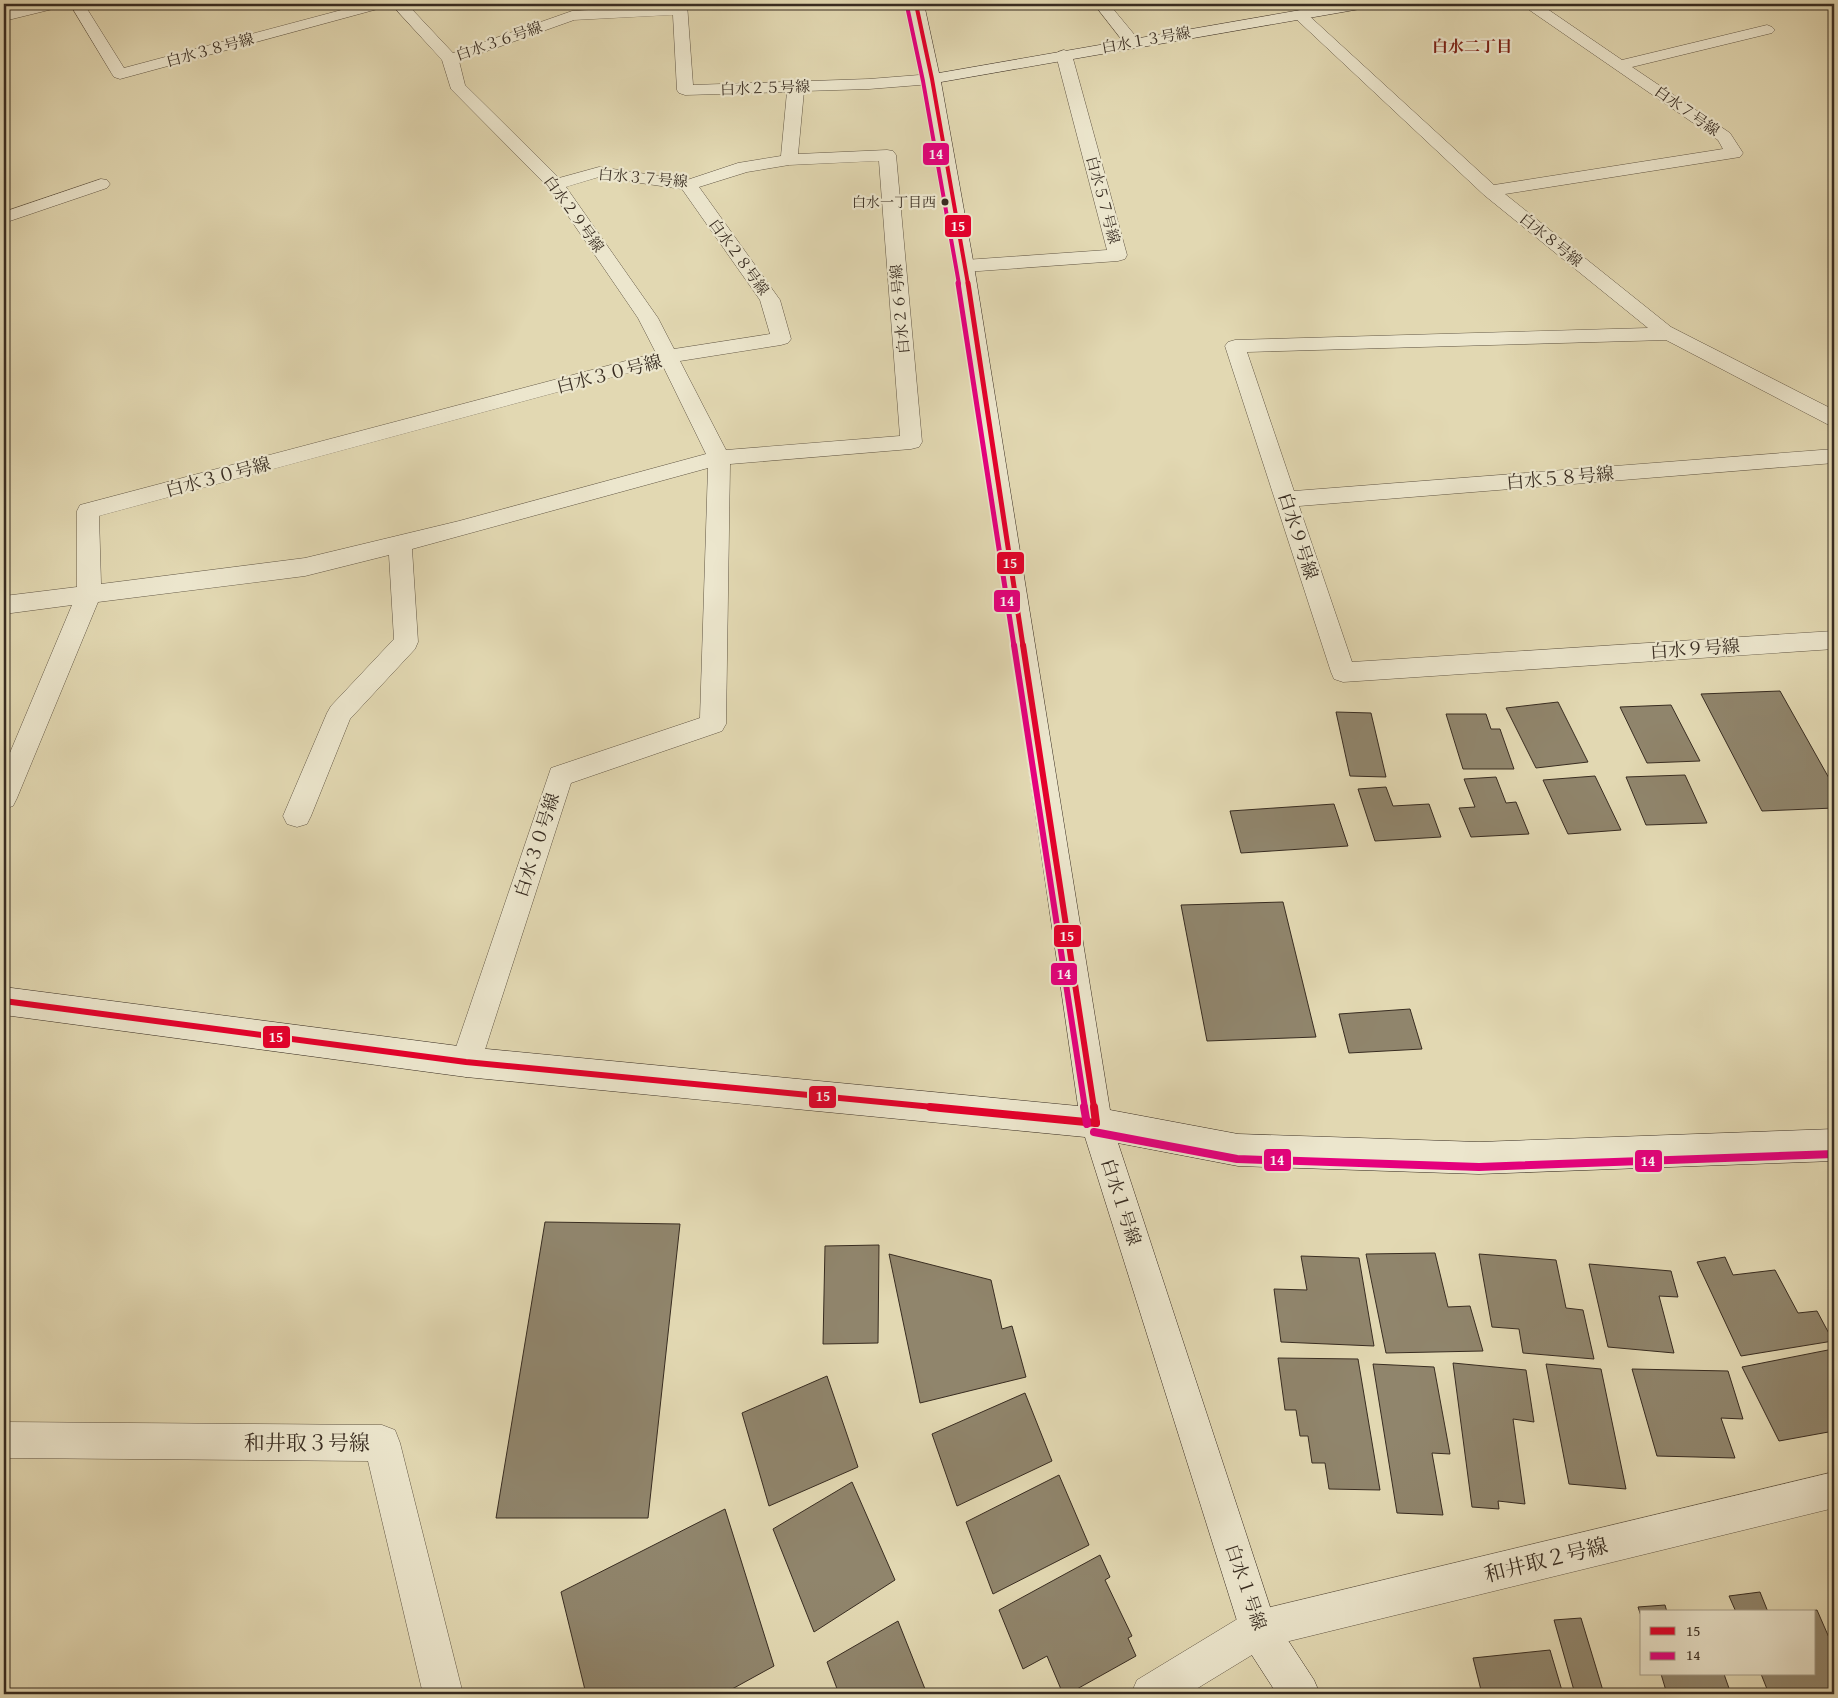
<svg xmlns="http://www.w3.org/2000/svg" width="1838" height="1698" font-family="'Gentium Book Plus','Noto Serif JP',serif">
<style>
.building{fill:#90856c;stroke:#382c21}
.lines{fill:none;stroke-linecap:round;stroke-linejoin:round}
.street-casing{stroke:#625745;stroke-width:1}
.secondary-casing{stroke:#382c21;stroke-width:1}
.street{fill:#ece6cd;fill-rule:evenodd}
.secondary{fill:#ece6cd;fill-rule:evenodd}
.bus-1-far3-casing{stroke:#ece6cd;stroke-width:6}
.bus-1-far2-casing{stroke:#ece6cd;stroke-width:8}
.bus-1-far1-casing{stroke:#ece6cd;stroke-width:10}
.bus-1-casing{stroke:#ece6cd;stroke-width:12}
.bus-2-far3-casing{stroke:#ece6cd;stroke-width:6}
.bus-2-far2-casing{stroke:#ece6cd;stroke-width:8}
.bus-2-far1-casing{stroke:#ece6cd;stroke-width:10}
.bus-2-casing{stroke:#ece6cd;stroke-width:12}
.bus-1-far3{stroke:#e4002b;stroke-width:4}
.bus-1-far2{stroke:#e4002b;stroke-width:5}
.bus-1-far1{stroke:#e4002b;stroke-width:6}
.bus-1{stroke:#e4002b;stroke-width:8}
.bus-2-far3{stroke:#e5007d;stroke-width:4}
.bus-2-far2{stroke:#e5007d;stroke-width:5}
.bus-2-far1{stroke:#e5007d;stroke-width:6}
.bus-2{stroke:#e5007d;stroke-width:8}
.bus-dot{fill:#382c21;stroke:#ece6cd;stroke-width:2}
.labels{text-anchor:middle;stroke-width:4.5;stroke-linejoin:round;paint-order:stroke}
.far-bus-label{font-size:14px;fill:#382c21;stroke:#ece6cd;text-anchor:end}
.far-street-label{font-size:15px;fill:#382c21;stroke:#ece6cd}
.far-neighbourhood-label{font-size:16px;font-weight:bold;fill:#7a1f14;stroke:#ece6cd}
.street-label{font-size:18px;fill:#382c21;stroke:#ece6cd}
.near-street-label{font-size:21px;fill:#382c21;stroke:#ece6cd}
.line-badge{stroke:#ece6cd;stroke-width:2}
.badge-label{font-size:14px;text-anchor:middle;font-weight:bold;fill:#fff}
</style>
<rect width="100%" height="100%" fill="#e2d8b2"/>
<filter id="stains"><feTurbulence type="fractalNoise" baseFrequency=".004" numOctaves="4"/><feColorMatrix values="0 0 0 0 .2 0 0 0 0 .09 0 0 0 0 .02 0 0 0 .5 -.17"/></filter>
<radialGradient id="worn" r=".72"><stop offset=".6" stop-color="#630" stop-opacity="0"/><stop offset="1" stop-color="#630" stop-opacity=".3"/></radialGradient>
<g class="building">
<path d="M1780,691l54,96v21l-72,3 -61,-117z"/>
<path d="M1558,702l30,60 -52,6 -30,-60z"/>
<path d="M1671,705l29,56 -53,2 -27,-56z"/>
<path d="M1336,712l35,1 15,64 -36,-1z"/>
<path d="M1446,714h40l5,15h9l14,40h-51z"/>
<path d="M1685,775l22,48 -61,2 -20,-48z"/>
<path d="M1595,776l26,54 -53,4 -25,-54z"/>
<path d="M1496,777l10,26 10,-1 13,32 -58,3 -12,-29 16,-1 -11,-28z"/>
<path d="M1386,787l7,19 36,-2 12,33 -66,4 -17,-52z"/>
<path d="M1334,804l14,42 -107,7 -11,-42z"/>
<path d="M1283,902l33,135 -109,4 -26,-136z"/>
<path d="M1410,1009l12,40 -73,4 -10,-39z"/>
<path d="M545,1222l135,2 -32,294h-152z"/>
<path d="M879,1245l-1,98 -55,1 2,-98z"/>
<path d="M1435,1253l13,54 22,-1 13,45 -97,2 -20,-99z"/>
<path d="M889,1254l102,26 11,49 10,-3 14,51 -106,26z"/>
<path d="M1479,1254l77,6 10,48 17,2 11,49 -71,-6 -4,-24 -27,-2z"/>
<path d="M1301,1256l58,2 15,88 -93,-4 -7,-53 33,1z"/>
<path d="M1725,1257l8,18 42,-5 23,43 19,-2 16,30 -92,15 -44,-94z"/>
<path d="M1589,1264l82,7 7,26 -19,-1 15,57 -66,-6z"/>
<path d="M1833,1349l1,35 -4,1 4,7v39l-55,10 -37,-74z"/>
<path d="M1278,1358l80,1 22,131 -51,-1 -4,-26h-13l-4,-27h-8l-4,-26h-11z"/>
<path d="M1453,1363l73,7 8,52 -21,-3 12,85 -27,-3 1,8 -27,-2z"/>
<path d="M1373,1364l61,3 16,87 -18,-1 11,62 -46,-2z"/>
<path d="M1546,1364l55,5 25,120 -57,-5z"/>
<path d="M1632,1369l96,2 15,48 -22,-1 14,40 -78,-2z"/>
<path d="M827,1376l31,91 -89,39 -27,-93z"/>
<path d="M1025,1393l27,68 -95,45 -25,-72z"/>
<path d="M1059,1475l30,70 -96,49 -27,-72z"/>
<path d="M852,1482l43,98 -81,52 -41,-103z"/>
<path d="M725,1509l49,157 -51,28h-137l-25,-102z"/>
<path d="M1100,1555l10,22 -5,3 27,56 -4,2 8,18 -68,38h-5l-16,-38 -24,13 -24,-59z"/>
<path d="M1760,1592l8,20h-32l-7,-16z"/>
<path d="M1665,1605l2,7h-25v7l-4,-12z"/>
<path d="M1817,1610l17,39v45h-65l-8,-20h53v-62h-9z"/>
<path d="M1581,1618l23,76h-29l-21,-74z"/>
<path d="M898,1621l29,73h-88l-12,-32z"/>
<path d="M1550,1650l13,44h-81l-9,-36z"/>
<path d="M1661,1674h63l7,20h-64z"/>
</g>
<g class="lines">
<g class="street-casing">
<g id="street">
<path d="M37,4h27l-3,3 -57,14v-10z"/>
<path d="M70,4h14l40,64 240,-64h24l-3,3 -265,72 -6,-2 -2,-3z"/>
<path d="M391,4h16l46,49 119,-42 115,-7 6,81 176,-6 63,-5 6,2 2,3 -2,3 -6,2 -63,5 -65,2 -6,63 89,-4 6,1 3,4 26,287 -3,5 -8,2 -181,15 -4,260 -4,7 -151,52 -90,279 -4,10 -11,5 -11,-5 -4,-10 100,-294 149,-50 8,-250 -296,81 6,93 -3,7 -65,70 -39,97 -4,8 -10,3 -10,-3 -4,-8 44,-103 4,-7 63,-67 -5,-84 -84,21 -207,26 -81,196 -4,8 -9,3v-42l68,-162 -68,9v-18l73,-9v-76l3,-6 576,-152 -18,-35 -89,-130 -98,-99 -9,-29zM673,15l4,75 2,3 6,2 102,-3 -6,64 -43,7 -51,17 -88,-13 -40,11 -94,-93 -6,-24 115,-41zM879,161l21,275 -174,14 -46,-89 101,-16 7,-2 3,-4 -11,-39 -81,-113 48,-15 42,-7zM599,177l83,12 78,111 10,34 -96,15 -16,-31 -92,-131zM662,364l44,90 -247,67 -154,37 -204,26 -2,-68z"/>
<path d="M1094,4h15l29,35 2,3 -2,3h-12z"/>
<path d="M1523,4h17l82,56 145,-35 5,2 3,3 -3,3 -140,34 98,66 13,20 -3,4 -235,37 166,133 163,83v16l-7,-2 -161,-84 -419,12 47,139 540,-42v14l-535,43 53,156 482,-31v18l-491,33 -9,-3 -3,-7 -106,-326 3,-4 7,-2 413,-12 -164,-133 -189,-177 -3,-3 3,-3h10l189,173 229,-36 -5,-9 -193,-133z"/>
<path d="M1064,50l6,2 2,3 55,200 -2,4 -7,2 -153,11 -7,-2 -2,-4 2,-4 7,-2 142,-10 -51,-195 2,-3z"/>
<path d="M101,179l6,1 3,4 -3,4 -103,35v-11z"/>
<path d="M4,1422l378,3 13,5 5,13 63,251h-40l-55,-233 -364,-3z"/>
<path d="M1834,1472v36l-569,139 -77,47h-57l6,-14 107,-65 14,-5z"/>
</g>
</g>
<g class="secondary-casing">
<path id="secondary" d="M908,4h16l15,69 396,-69h33l-3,3 -5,2 -419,73 33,184 136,844 128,24 241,8 355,-13v32l-355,13 -241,-8 -120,-23 156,476 40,61 6,14h-43l-33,-51 -159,-506 -619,-60 -462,-62v-28l462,60 612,59 -122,-840 -32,-187z"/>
</g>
<use href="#street" class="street"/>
<use href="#secondary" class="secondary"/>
<g class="bus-1-far3-casing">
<path id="bus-1-far3" d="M916,4l16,75 36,205"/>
</g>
<g class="bus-1-far2-casing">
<path id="bus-1-far2" d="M968,283l55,363"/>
</g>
<g class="bus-1-far1-casing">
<g id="bus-1-far1">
<path d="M1023,645l71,463"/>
<path d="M4,1001l462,61 477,46"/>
</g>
</g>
<g class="bus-1-casing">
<g id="bus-1">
<path d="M930,1107l166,16"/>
<path d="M1094,1107l2,16"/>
</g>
</g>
<g class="bus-2-far3-casing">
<path id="bus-2-far3" d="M907,6l16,75 36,203"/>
</g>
<g class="bus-2-far2-casing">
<path id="bus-2-far2" d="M958,283l56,363"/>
</g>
<g class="bus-2-far1-casing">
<path id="bus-2-far1" d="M1014,645l71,463"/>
</g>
<g class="bus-2-casing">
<g id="bus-2">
<path d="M1084,1107l3,17"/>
<path d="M1094,1132l143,27 242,8 355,-13"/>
</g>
</g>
<use href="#bus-1-far3" class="bus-1-far3"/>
<use href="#bus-1-far2" class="bus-1-far2"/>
<use href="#bus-1-far1" class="bus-1-far1"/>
<use href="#bus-1" class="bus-1"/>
<use href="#bus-2-far3" class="bus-2-far3"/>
<use href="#bus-2-far2" class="bus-2-far2"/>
<use href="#bus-2-far1" class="bus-2-far1"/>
<use href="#bus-2" class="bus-2"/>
</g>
<circle class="bus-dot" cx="945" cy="202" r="4.5"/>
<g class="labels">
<g class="far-bus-label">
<text x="936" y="207">白水一丁目西</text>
</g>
<g class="far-street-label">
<text transform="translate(1146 40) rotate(-10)" y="5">白水１３号線</text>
<text transform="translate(499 41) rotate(-19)" y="5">白水３６号線</text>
<text transform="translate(210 50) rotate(-15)" y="5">白水３８号線</text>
<text transform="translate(765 88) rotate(-2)" y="5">白水２５号線</text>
<text transform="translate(1687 111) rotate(35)" y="5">白水７号線</text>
<text transform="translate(643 178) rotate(5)" y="5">白水３７号線</text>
<text transform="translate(1103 200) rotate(75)" y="5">白水５７号線</text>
<text transform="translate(574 214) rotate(54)" y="5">白水２９号線</text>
<text transform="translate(1551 240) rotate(39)" y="5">白水８号線</text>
<text transform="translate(739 257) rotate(54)" y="5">白水２８号線</text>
<text transform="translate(900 309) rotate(-95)" y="5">白水２６号線</text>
</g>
<g class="far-neighbourhood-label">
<text x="1472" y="52">白水二丁目</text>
</g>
<g class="street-label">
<text transform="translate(609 374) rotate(-14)" y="6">白水３０号線</text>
<text transform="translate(218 477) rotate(-15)" y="6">白水３０号線</text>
<text transform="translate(1560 478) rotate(-5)" y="6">白水５８号線</text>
<text transform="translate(1298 536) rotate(72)" y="6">白水９号線</text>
<text transform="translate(1695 649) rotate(-4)" y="6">白水９号線</text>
<text transform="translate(537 845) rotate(-72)" y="6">白水３０号線</text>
<text transform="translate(1121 1202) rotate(72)" y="6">白水１号線</text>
<text transform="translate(1246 1587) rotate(71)" y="6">白水１号線</text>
</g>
<g class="near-street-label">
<text x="307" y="1450">和井取３号線</text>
<text transform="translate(1546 1560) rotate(-14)" y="7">和井取２号線</text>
</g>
</g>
<g class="line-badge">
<rect x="922" y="142" width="28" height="24" rx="5" fill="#e5007d"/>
<rect x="944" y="214" width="28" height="24" rx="5" fill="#e4002b"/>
<rect x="996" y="551" width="29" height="24" rx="5" fill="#e4002b"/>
<rect x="993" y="589" width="28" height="24" rx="5" fill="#e5007d"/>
<rect x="1053" y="924" width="29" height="24" rx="5" fill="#e4002b"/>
<rect x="1050" y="962" width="28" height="24" rx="5" fill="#e5007d"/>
<rect x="262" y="1025" width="29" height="24" rx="5" fill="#e4002b"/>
<rect x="808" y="1085" width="29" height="24" rx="5" fill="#e4002b"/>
<rect x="1263" y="1148" width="29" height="24" rx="5" fill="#e5007d"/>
<rect x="1634" y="1149" width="29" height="24" rx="5" fill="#e5007d"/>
</g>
<g class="badge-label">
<text x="936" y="159">14</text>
<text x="958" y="231">15</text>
<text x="1010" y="568">15</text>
<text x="1007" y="606">14</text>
<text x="1067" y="941">15</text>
<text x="1064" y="979">14</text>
<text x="276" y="1042">15</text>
<text x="823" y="1101">15</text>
<text x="1277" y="1165">14</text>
<text x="1648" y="1166">14</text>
</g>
<rect width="1838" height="1698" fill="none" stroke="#e2d8b2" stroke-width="20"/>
<rect x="5" y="5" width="1828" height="1688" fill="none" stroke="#382c21" stroke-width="2.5"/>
<rect x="10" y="10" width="1818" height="1678" fill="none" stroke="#382c21"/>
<rect x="1640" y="1610" width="175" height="65" fill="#ece6cd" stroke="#a49c88"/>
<rect x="1650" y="1627" width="25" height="8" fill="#e4002b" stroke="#a49c88"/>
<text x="1686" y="1636" font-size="15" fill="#382c21">15</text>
<rect x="1650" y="1652" width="25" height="8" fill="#e5007d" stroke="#a49c88"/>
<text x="1686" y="1660" font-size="15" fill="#382c21">14</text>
<rect width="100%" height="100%" filter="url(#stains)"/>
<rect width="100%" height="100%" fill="url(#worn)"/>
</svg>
